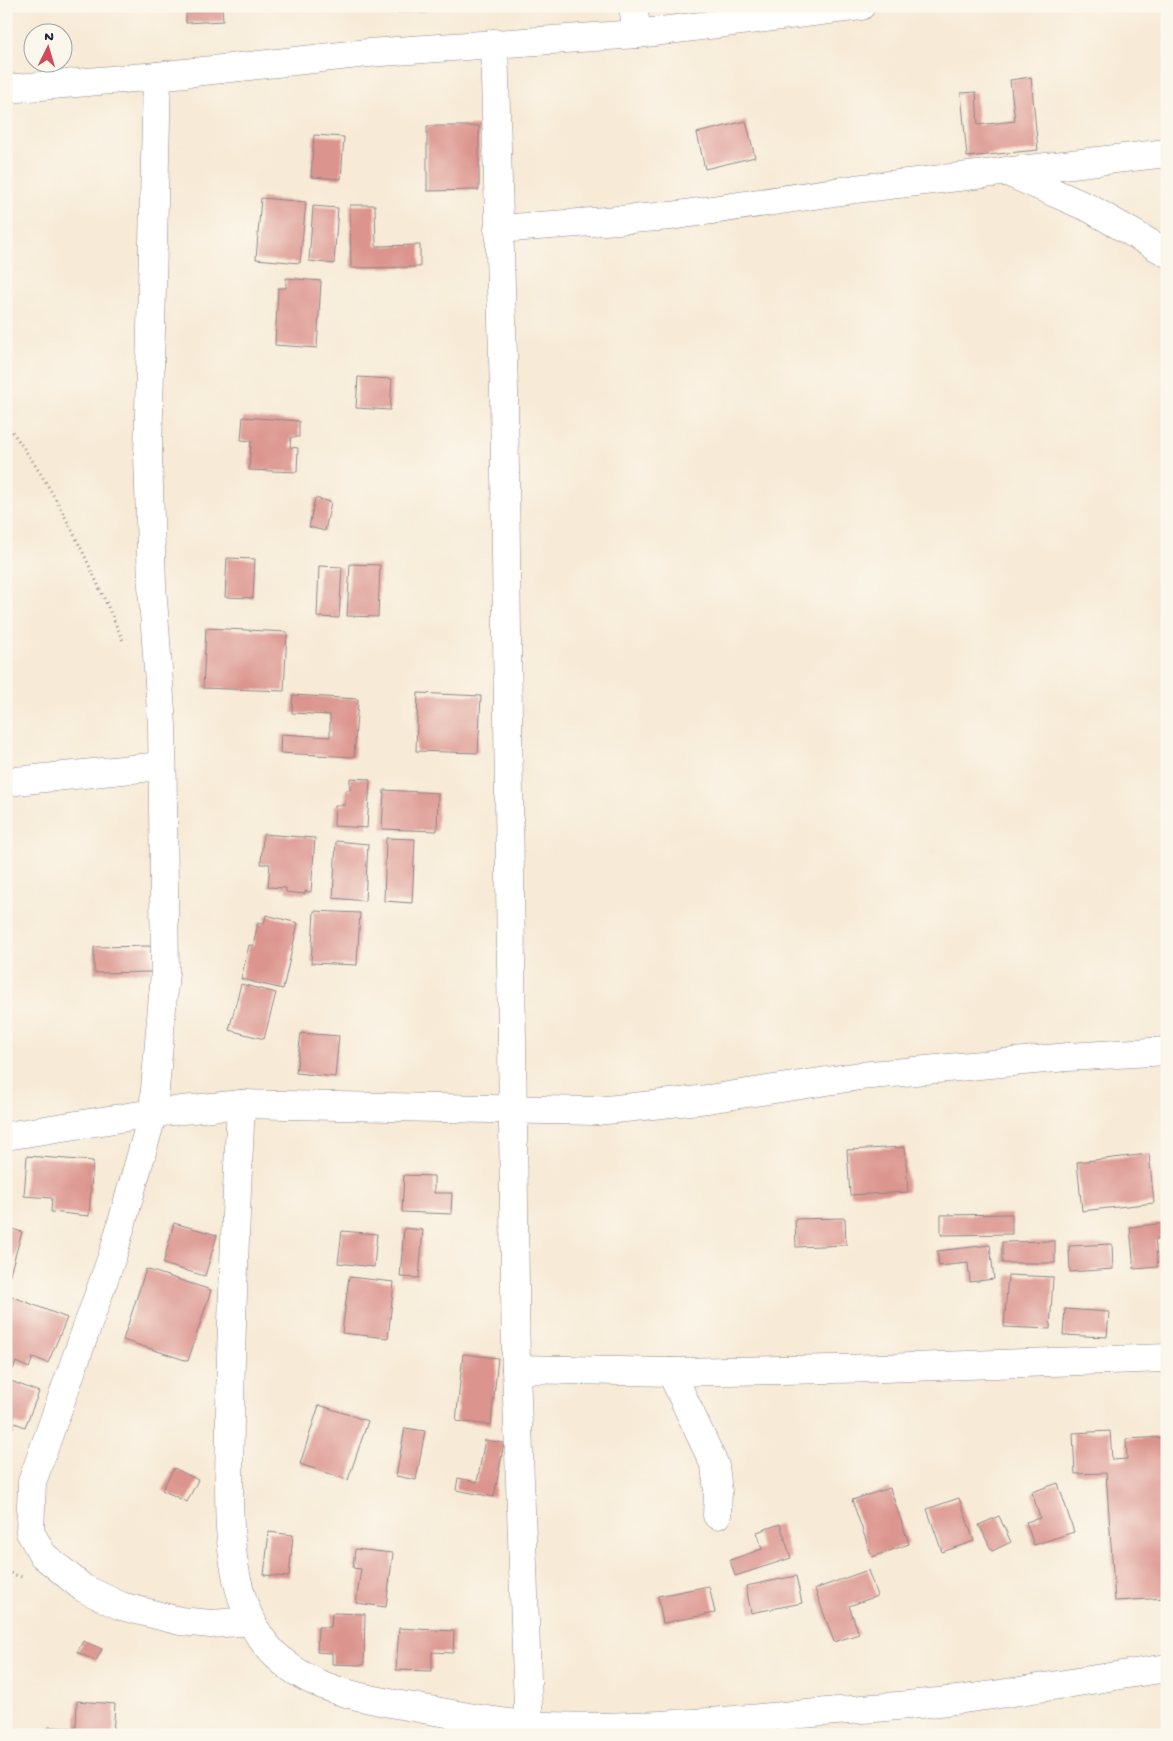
<svg xmlns="http://www.w3.org/2000/svg" width="1173" height="1741" font-family="'Gochi Hand',sans-serif">
<style>
.building{fill:#dc948e}
.lines{fill:none;stroke-linecap:round;stroke-linejoin:round}
.street-casing{stroke:#8c8688;stroke-width:29}
.path{stroke:#8c8688;stroke-width:3;stroke-dasharray:1 4;stroke-linecap:butt}
.street{stroke:#fff;stroke-width:28}
</style>
<rect width="100%" height="100%" fill="#fbf7ec"/>
<filter id="ink" filterUnits="userSpaceOnUse"><feTurbulence type="fractalNoise" baseFrequency=".02" numOctaves="2"/><feDisplacementMap in="SourceGraphic" scale="10" xChannelSelector="R" yChannelSelector="G"/><feConvolveMatrix kernelMatrix="1 2 1 2 8 2 1 2 1" color-interpolation-filters="sRGB"/></filter>
<filter id="wash" filterUnits="userSpaceOnUse"><feTurbulence type="fractalNoise" baseFrequency=".0096" numOctaves="4" result="noise"/><feDisplacementMap in="SourceGraphic" scale="20" xChannelSelector="R" yChannelSelector="G"/><feGaussianBlur stdDeviation="1.12" result="paint"/><feColorMatrix in="noise" values="0 0 0 0 0 0 0 0 0 0 0 0 0 0 0 0 0 1.4 0 .05"/><feComposite in="paint" operator="in"/></filter>
<g filter="url(#wash)">
<rect width="100%" height="100%" fill="#f7ead6"/>
<g id="blocks">
<g class="building">
<path d="M186,6h36l1,15 -37,2z"/>
<path d="M385,6h40v5l-40,2z"/>
<path d="M1031,77l7,73 -71,7 -6,-64 15,-1 2,33 37,-4 -5,-41z"/>
<path d="M746,121l9,36 -50,12 -8,-36z"/>
<path d="M427,126h52v64l-52,1z"/>
<path d="M314,135l30,2 -3,42 -30,-2z"/>
<path d="M261,198l45,4 -6,61 -44,-4z"/>
<path d="M350,205h25l1,41 44,-1v22l-69,1z"/>
<path d="M313,206l25,2 -4,56 -25,-3z"/>
<path d="M286,278l35,3 -4,67 -42,-3 3,-57h8z"/>
<path d="M358,377l34,2 -2,31 -34,-2z"/>
<path d="M243,417l56,4v16h-8l-1,10 8,1 -1,24 -48,-2 2,-29 -10,-1z"/>
<path d="M315,498l16,4 -6,29 -16,-4z"/>
<path d="M227,558l28,1 -2,39 -28,-1z"/>
<path d="M350,564l30,1 -2,52 -31,-1z"/>
<path d="M319,566l23,1 -3,51 -22,-1z"/>
<path d="M206,628l81,4 -3,59 -81,-3z"/>
<path d="M418,693l63,3 -3,57 -62,-2z"/>
<path d="M293,695l65,4 -4,58 -74,-4 1,-19 49,3v-22l-38,-2z"/>
<path d="M350,778l20,1 -3,49 -33,-2 1,-21h10l1,-15h4z"/>
<path d="M384,790l54,3 -1,38 -55,-2z"/>
<path d="M263,834l52,4 -4,54 -6,-1v3l-19,-2v-4l-18,-1 2,-23h-9z"/>
<path d="M386,838l29,1 -3,64 -28,-2z"/>
<path d="M336,841l32,3 -3,57 -32,-3z"/>
<path d="M314,911l46,2 -3,52 -46,-2z"/>
<path d="M266,915l32,8 -15,66 -42,-10 8,-34 4,1 5,-23 6,1z"/>
<path d="M151,946l1,26 -58,1v-26z"/>
<path d="M241,984l35,9 -12,46 -35,-9z"/>
<path d="M301,1033l38,3 -4,41 -39,-4z"/>
<path d="M905,1147l3,45 -58,3 -3,-45z"/>
<path d="M1149,1154l5,49 -72,8 -5,-49z"/>
<path d="M27,1156l66,5 -4,55 -38,-4 1,-14 -28,-2z"/>
<path d="M404,1175l30,1v17h18l-1,21 -49,-2z"/>
<path d="M1012,1214v20l-71,1v-20z"/>
<path d="M845,1218l1,27 -50,2 -1,-28z"/>
<path d="M174,1223l43,12 -12,41 -42,-12z"/>
<path d="M1167,1223v15l-12,1 3,28 -24,2 -4,-42z"/>
<path d="M6,1227l16,5 -15,52h-1z"/>
<path d="M404,1228l19,2 -4,48 -19,-1z"/>
<path d="M342,1231l35,3 -3,33 -36,-4z"/>
<path d="M1055,1241v22h-53v-21z"/>
<path d="M1112,1244l1,25 -43,3 -1,-26z"/>
<path d="M990,1245l4,34 -24,3 -2,-19 -29,3 -2,-15z"/>
<path d="M146,1269l65,21 -23,71 -65,-21z"/>
<path d="M1008,1275l45,2 -3,52 -46,-2z"/>
<path d="M349,1277l45,5 -6,56 -46,-5z"/>
<path d="M6,1294l61,24 -19,45 -15,-6 -4,11 -13,-6 -3,7 -7,-3z"/>
<path d="M1065,1309l44,3 -2,25 -44,-2z"/>
<path d="M463,1354l35,4 -7,67 -35,-4z"/>
<path d="M6,1379l33,13 -14,35 -10,-4 -3,6 -6,-2z"/>
<path d="M319,1405l49,16 -20,59 -48,-16z"/>
<path d="M405,1428l20,3 -9,49 -20,-4z"/>
<path d="M1110,1431l2,29 15,-1 -1,-20 41,-2v161l-52,3 -9,-128 -31,1 -2,-41z"/>
<path d="M485,1440l19,3 -10,54 -38,-7 2,-12 19,4z"/>
<path d="M174,1468l24,12 -11,22 -25,-12z"/>
<path d="M1058,1483l16,49 -40,13 -8,-23 14,-4 -8,-26z"/>
<path d="M890,1488l19,56 -37,13 -20,-57z"/>
<path d="M959,1498l15,43 -32,11 -15,-43z"/>
<path d="M999,1516l12,26 -19,9 -13,-26z"/>
<path d="M780,1524l11,34 -56,18 -5,-16 32,-11 -5,-17z"/>
<path d="M269,1532l24,3 -4,42 -25,-2z"/>
<path d="M355,1549l38,4 -7,54 -30,-4 5,-34 -8,-1z"/>
<path d="M868,1570l9,26 -28,10 10,28 -25,8 -19,-53z"/>
<path d="M796,1576l6,27 -51,10 -5,-27z"/>
<path d="M709,1586l6,27 -52,10 -5,-27z"/>
<path d="M332,1613l33,1 -1,51 -32,-1v-11l-15,-1 1,-25h13z"/>
<path d="M399,1628l55,3 -1,22 -21,-1v19l-36,-1z"/>
<path d="M83,1641l19,8 -6,12 -19,-9z"/>
<path d="M77,1701l38,3 -2,31h-64v-8l27,1z"/>
</g>
</g>
</g>
<g filter="url(#ink)">
<use href="#blocks" fill-opacity="0" stroke="#8c8688" stroke-width="1"/>
<g class="lines">
<g class="street-casing">
<g id="street">
<path d="M633,6l4,28"/>
<path d="M494,43l10,348 12,978 13,366"/>
<path d="M157,76l-9,378 4,131 10,140 3,247 -12,141 -40,141 -81,228 -2,50 13,23 40,33 38,18 59,15 31,3 41,-3"/>
<path d="M6,89l151,-13 211,-23 269,-19 224,-28"/>
<path d="M1005,171l86,38 76,44"/>
<path d="M498,229l173,-13 184,-27 312,-36"/>
<path d="M6,782l155,-16"/>
<path d="M241,1104c-5,104 -10,207 -11,311 0,66 -8,141 20,204 32,68 102,77 168,89 36,6 73,14 109,17 89,5 178,-2 266,-10 51,-5 103,-8 154,-14 74,-9 147,-22 220,-33"/>
<path d="M6,1136l147,-23 88,-9 356,7 111,-12 152,-23 208,-19 99,-6"/>
<path d="M516,1369l155,3 212,-4 284,-10"/>
<path d="M671,1372l44,94 3,25 -1,24"/>
</g>
</g>
<g class="path">
<path d="M6,424c52,66 84,143 118,219"/>
<path d="M6,1572l16,5"/>
</g>
<use href="#street" class="street"/>
</g>
</g>
<rect width="1173" height="1741" fill="none" stroke="#fbf7ec" stroke-width="25"/>
<g transform="translate(48 48) rotate(5)"><circle r="24" fill="#fbf7ec" stroke="#a4a2a5"/>
<path d="M0-4L9 19L0 12L-9 19Z" fill="#d1495b"/>
<text y="-8" font-size="14" font-weight="bold" text-anchor="middle" fill="#22223b">N</text>
</g>
</svg>
